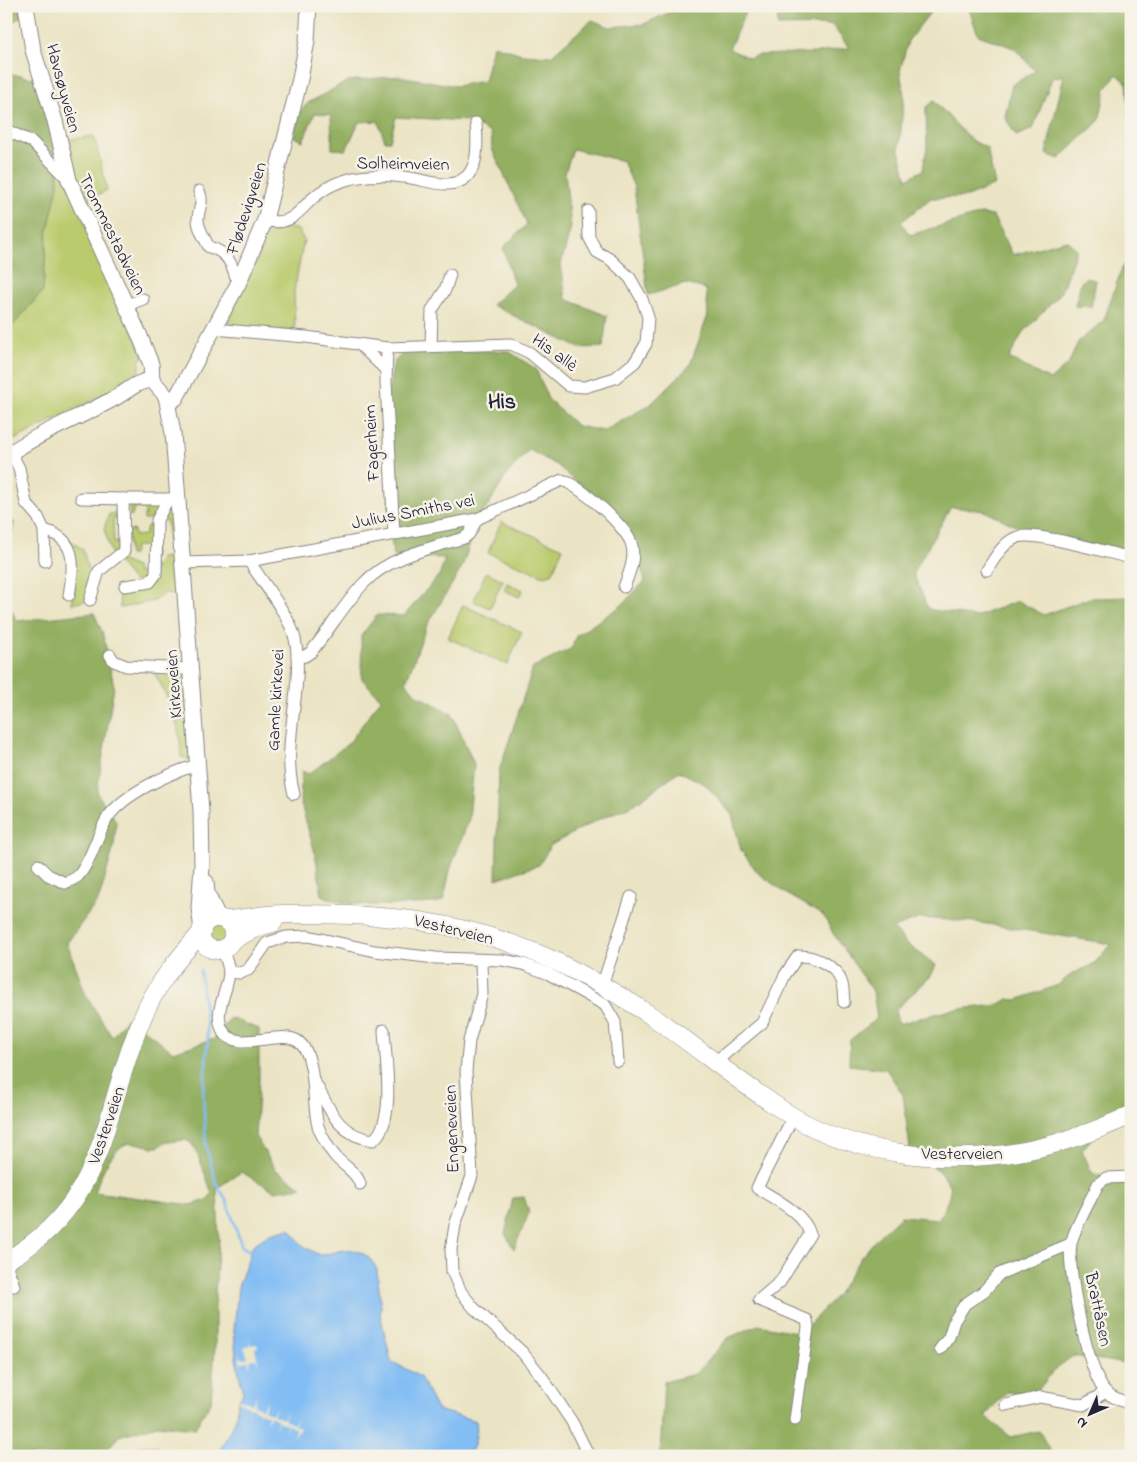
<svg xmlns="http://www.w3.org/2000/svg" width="1137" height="1462" font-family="'Indie Flower',sans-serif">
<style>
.green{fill:#bacb6d;stroke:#6e7654}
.forest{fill:#93af60;stroke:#5a684e;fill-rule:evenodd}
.sand{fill:#eeda9e;stroke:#887e6c}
.water{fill:#82bdf4;stroke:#527098}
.pier{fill:#ebe4c4}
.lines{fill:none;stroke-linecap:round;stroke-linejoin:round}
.stream{stroke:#82bdf4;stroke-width:2.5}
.street-casing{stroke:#868380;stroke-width:13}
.secondary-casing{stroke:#868380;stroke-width:17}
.primary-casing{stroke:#868380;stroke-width:19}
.street{stroke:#fff;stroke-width:11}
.secondary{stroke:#fff;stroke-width:15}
.primary{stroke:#fff;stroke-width:18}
.labels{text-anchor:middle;stroke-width:5;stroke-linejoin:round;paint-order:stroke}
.street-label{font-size:18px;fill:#22223b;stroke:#f7f3e8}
.district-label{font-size:22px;font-weight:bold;fill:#22223b;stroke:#f7f3e8}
</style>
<rect width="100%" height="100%" fill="#f7f3e8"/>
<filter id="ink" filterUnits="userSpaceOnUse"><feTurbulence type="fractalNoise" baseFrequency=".02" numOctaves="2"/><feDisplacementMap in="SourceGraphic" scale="10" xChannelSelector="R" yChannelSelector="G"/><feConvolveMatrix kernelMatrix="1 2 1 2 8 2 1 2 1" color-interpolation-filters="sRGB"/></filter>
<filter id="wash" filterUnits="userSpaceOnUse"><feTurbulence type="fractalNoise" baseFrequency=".0096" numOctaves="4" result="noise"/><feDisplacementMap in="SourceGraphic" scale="20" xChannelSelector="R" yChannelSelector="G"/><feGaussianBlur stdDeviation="1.12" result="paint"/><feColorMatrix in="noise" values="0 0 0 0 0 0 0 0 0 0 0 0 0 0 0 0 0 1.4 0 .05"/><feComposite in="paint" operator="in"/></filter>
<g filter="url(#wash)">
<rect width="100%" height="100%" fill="#ebe4c4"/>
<g class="green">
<path d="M94,136l13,54 -29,16 66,151 -5,3c3,10 -1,15 -8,21l-125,63v-111l37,-42 4,-57 11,-49 -1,-44z"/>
<path d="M272,227l25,2 7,11 -10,51 1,40 -66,-4v-10l33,-68 5,-21z"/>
<path d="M137,501h20l3,5 -7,13 -9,1v-5h2l-3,-7h-10v6l-3,2 -1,-9z"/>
<path d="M171,506l9,89 -15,-2 -11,8 -34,7 -1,-13h4l4,-6 21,-4 12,-27 9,-1 -2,-34 -4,-5 5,-11z"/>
<path d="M109,514h10v5h-6l1,24h6l1,3 -9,10 -8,-27z"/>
<path d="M501,522l62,26 -11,26 -8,2 -56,-23z"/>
<path d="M147,526l6,1 1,31h-8l-1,-5h3v-5l-3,-2h-10l-2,9h-4l-1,-24 6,-1 1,6 10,-1z"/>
<path d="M70,540l13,10 8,30 -6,21 -13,3 3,-27z"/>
<path d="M121,560l15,7 1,6h9l3,-9 5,2 -3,10 -17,6 -17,-21z"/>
<path d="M486,572l17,8 -13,28 -17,-7z"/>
<path d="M507,583l16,7 -4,7 -15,-7z"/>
<path d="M463,605l59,27 -15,33 -59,-27z"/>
<path d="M152,669l33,1 6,87 -2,3 -8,-3c0,-33 -13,-61 -29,-88z"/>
<circle cx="218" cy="934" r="9"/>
</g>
<g class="forest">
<path d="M6,6h14l2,10 -16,10z"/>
<path d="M683,6h65l-19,43 20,9 11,-3 56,-2 33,-5 -17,-23 -54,1 -1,-20h158l-27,35 -8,30 4,25 -5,54 8,29 16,-9 4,-23 -1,-40 8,-6 37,39 16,8 8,37 -28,12 -36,1 -30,24 9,13 71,-21 12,2 20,39 53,-15 11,9 -17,45 -38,40 -13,24 41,22 19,-17 9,-21 26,-22 18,-52 9,-14v298l-91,-15 -56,-26 -33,-4 -38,66 15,36 47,8 43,-16 26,14 46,-17 41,-1v519l-34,17 -15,17 10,23 28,9 11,1v178l-10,2 -48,-7 -18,13 -20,25 -28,-2 -22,24 26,21 28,-6 14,25h-393l4,-74 31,-8 33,-36 30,-13 43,8 37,-39 23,-37 19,-22 21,-19 38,3c3,-8 10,-18 11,-27 2,-15 -29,-35 -40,-43l-7,-54 -17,-26 -37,-4 1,-25 27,-22 -4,-27 -39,-56 -11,-20 -36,-21 -29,-21 -17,-23 -9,-35 -26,-30 -27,-14 -44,33 -38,16 -46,25 -12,20 -43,14 3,-108 34,-103 39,-20 4,-12 45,-30 24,-25 -11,-38 -36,-42 -41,-36 -28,-15 -21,23 -29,47 -18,49 -35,58 -20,55 10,12 36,20 22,50 -5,55 -19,51 -6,29 -7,4c-33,1 -87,8 -115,-8l-7,-42 -15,-52 2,-30 7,3 40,-31 32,-44 -19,-20 -1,-43 16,-21 27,1 36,-42 5,-16 -52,-2 -4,-41 -3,-111 8,-42 11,-11h103l28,18 12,30 29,27 27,5 47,-27 39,-39 18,-50 -2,-26 -20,-5 -38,11 -14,-108 -11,-26 -50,-12 -8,24 6,54 -10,37 5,35 41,17 -4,31 -24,1 -87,-43 22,-20 -11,-37 24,-24 -35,-75 -1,-16 -23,-12 -72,-4 -6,24h-5l-7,-20 -19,1 -13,28 -14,-1 -1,-34 -16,-2 -12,28 -9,-4 5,-25 9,-9 40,-22 51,-5 57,10 28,-5 9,-36 29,9 29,2 41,-36 18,7 34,-3zM921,918l54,4 136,22 -17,20 -21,9 -15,12 -41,15 -9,-1 -10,6 -48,5 -52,14 -3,-14 36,-34 5,-11 -28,-20 -15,-17z"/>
<path d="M968,6h163v139l-4,-62 -10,-9 -11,15 -7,32 -40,38 -13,-5 18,-79 -12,3 -19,51 -17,7 -11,-19 7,-32 23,-14 -21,-23 -36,-13z"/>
<path d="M6,73l31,6 20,62 1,44 -11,49 -4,57 -37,42z"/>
<path d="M1086,277l10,4 -5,26 -16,-1 6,-24z"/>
<path d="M6,518l8,4 -8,36z"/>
<path d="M6,600l11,21 77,-8 9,21 11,52 -17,107 19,28 -2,25 -15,53 -32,44 19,52 26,42 14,-18 11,5 36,28 41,-13 16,-21 29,11v52l-4,55 21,34 26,17 -27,4 -34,-19 -24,16 2,53 -4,53v53l-4,55 -17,27 -37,-4 -38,11 -18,20h-95zM185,1140l5,2 6,8 16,43 -5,7 -16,5 -96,-13c4,-15 18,-47 35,-49 10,-1 18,5 28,4l8,-5z"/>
<path d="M524,1197l5,16 -15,36 -9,-15 8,-36z"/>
</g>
<path class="sand" d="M140,1446h16l7,5 1,5 -21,-3 -8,3h-15l4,-4z"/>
<path class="water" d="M290,1229l12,16 17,10c6,1 10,-2 16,-3 18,-6 34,0 42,18l4,37 -1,7 11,47 29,16 17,33 39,11c2,10 -1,27 -8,35h-251l18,-35 3,-20 5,-8 -7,-35 -2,-27 4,-44 15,-42 17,-11z"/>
<g class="pier">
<path d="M249,1339l2,6 6,-1 1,3 -3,1 4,17 -3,-6 -6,1v7l-2,-6 -7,1 1,7 -4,-18 3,8 7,-1 -4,-11 6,-2z"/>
<path d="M257,1395l-3,10 8,4 5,-9 -3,10 8,4 5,-8 -4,9 10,4 4,-8 -3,9 9,4 5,-8 -4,9 6,2 -6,10 2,-8 -8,-4 -4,7 3,-8 -8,-3 -4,7 3,-8 -8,-4 -4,7 2,-8 -7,-3 -5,7 4,-7 -9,-5 -4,7 3,-7 -12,-6 1,-2 13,5z"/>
</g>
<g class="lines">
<path class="stream" d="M200,970l8,69 -5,55 3,52 10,37 10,16 16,48 9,4"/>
</g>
</g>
<g filter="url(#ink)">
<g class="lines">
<g class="street-casing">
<g id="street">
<path d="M6,130l26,12 37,38"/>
<path d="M199,191c5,11 0,16 -1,27 -1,9 7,21 11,29 20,5 24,20 29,37"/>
<path d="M265,220c25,7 32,-7 48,-22 9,-8 22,-15 33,-18 17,-5 40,-5 57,-3 15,1 31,8 45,7 32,-2 30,-37 28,-61"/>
<path d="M127,305l16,-6"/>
<path d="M214,329l92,8 81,11 124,-4 19,9 39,33 16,1 30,-9 20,-16 11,-18 2,-27 -6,-18 -12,-21 -20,-19 -13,-7 -8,-15 -1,-26"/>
<path d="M361,346l25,24"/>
<path d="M431,346l1,-36 13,-20 5,-15"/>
<path d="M387,348l-1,34 8,153"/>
<path d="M11,453l8,15 7,35 12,14 6,13 1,31"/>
<path d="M81,498l42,1"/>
<path d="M44,530c34,9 30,36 25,65"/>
<path d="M249,561c12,19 42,57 46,78 10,49 -15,104 -1,155"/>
<path d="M183,563l66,-2 228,-42 85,-39c17,5 67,48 70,66 3,14 -3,28 -8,41"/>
<path d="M987,570c8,-12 16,-28 31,-33 17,-6 91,16 113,21"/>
<path d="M125,586l25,-4 6,-8 1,-54 11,-21"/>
<path d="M90,600l9,-29 25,-20 -1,-52h55"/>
<path d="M110,655l4,6 12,5 64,3"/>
<path d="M297,657l8,-1 6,-4c18,-22 33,-47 52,-68 25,-27 67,-36 101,-46l5,-4 8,-15"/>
<path d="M38,865l10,10 17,8c4,-2 10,-4 13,-7 13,-14 19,-42 30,-59 17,-24 62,-44 89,-52"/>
<path d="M222,950c3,6 6,14 7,21 0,20 -17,40 -6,60 13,23 58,-3 76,11 18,14 13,63 19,84 3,9 11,23 17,30 8,10 22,16 25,28"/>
<path d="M481,961l1,33 -13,47 -3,30 6,105 -17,49 -4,25 1,21 9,21 13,16 48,44 20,25 30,45 17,34"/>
<path d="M229,972l11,1 8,-3 19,-27 19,-6 22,-1 67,15 61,7 66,2 21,4 26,10 56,31 10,17 3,39"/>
<path d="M602,986l29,-89"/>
<path d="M715,1062l47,-39 23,-48 13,-19c15,-1 38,10 43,25 3,7 2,14 3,21"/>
<path d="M314,1081c16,28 23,54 59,59 24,-18 12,-82 11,-110"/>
<path d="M1131,1177l-25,1 -8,6c-7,16 -24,44 -27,60 -5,23 18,133 35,148 6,5 18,10 25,12"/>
<path d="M6,1264l8,22"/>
<path d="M759,1300l21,-18 30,-48c-6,-21 -35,-35 -53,-46l36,-71"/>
<path d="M759,1300l48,20 1,7 -13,93"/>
<path d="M940,1349l9,-12 5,-16 11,-17 19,-13 15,-17 71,-30"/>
<path d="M1006,1405l34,-8 43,8 23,-13"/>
</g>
</g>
<g class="secondary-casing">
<g id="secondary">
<path d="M26,6l7,44 22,71 14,59 70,154 12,30 1,16"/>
<path d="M152,380l14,16 7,37 28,378 1,55 -3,42 3,22"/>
<path d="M169,403l7,-5 62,-114 27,-64 35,-141 7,-38 2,-35"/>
<path d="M6,456c34,-24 73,-38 109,-58 13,-7 22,-17 37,-18"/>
<path d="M206,882l1,12 12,25"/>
</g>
</g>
<g class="primary-casing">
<g id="primary">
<circle cx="217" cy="934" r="16"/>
<path d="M225,920c19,-1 39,-6 58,-6 100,-1 179,5 272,47 33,16 67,35 98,56 47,32 90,69 139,99 66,40 157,49 232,35 38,-7 72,-20 107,-36"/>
<path d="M232,940l26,-13 15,-4"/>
<path d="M6,1261c104,-60 94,-145 136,-242 13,-33 36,-61 60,-87"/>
</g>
</g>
<use href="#street" class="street"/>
<use href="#secondary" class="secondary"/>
<use href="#primary" class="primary"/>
</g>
</g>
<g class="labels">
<g class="street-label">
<text transform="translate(64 88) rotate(75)" y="6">Havsøyveien</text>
<text transform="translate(403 163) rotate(1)" y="6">Solheimveien</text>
<text transform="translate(246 208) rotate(-72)" y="6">Flødevigveien</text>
<text transform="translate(113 234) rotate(64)" y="6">Trommestadveien</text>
<text transform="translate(555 352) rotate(36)" y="6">His allè</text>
<text transform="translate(371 443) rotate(-93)" y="6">Fagerheim</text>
<text transform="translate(413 511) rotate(-11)" y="6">Julius Smiths vei</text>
<text transform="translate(173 684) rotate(-94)" y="6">Kirkeveien</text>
<text transform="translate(275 700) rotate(-87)" y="6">Gamle kirkevei</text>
<text transform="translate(454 929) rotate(14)" y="6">Vesterveien</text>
<text transform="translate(106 1125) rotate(-71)" y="6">Vesterveien</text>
<text transform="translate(451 1129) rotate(-92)" y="6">Engeneveien</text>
<text x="962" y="1159">Vesterveien</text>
<text transform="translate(1099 1309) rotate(78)" y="6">Brattåsen</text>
</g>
<g class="district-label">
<text x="502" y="408">His</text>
</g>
</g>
<rect width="1137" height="1462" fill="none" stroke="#f7f3e8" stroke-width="25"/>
<g transform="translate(1090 1414) rotate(225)" stroke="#f7f3e8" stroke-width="4" paint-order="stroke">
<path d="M0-4L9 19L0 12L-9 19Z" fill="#22223b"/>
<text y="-8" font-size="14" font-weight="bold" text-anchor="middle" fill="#22223b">N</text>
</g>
</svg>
